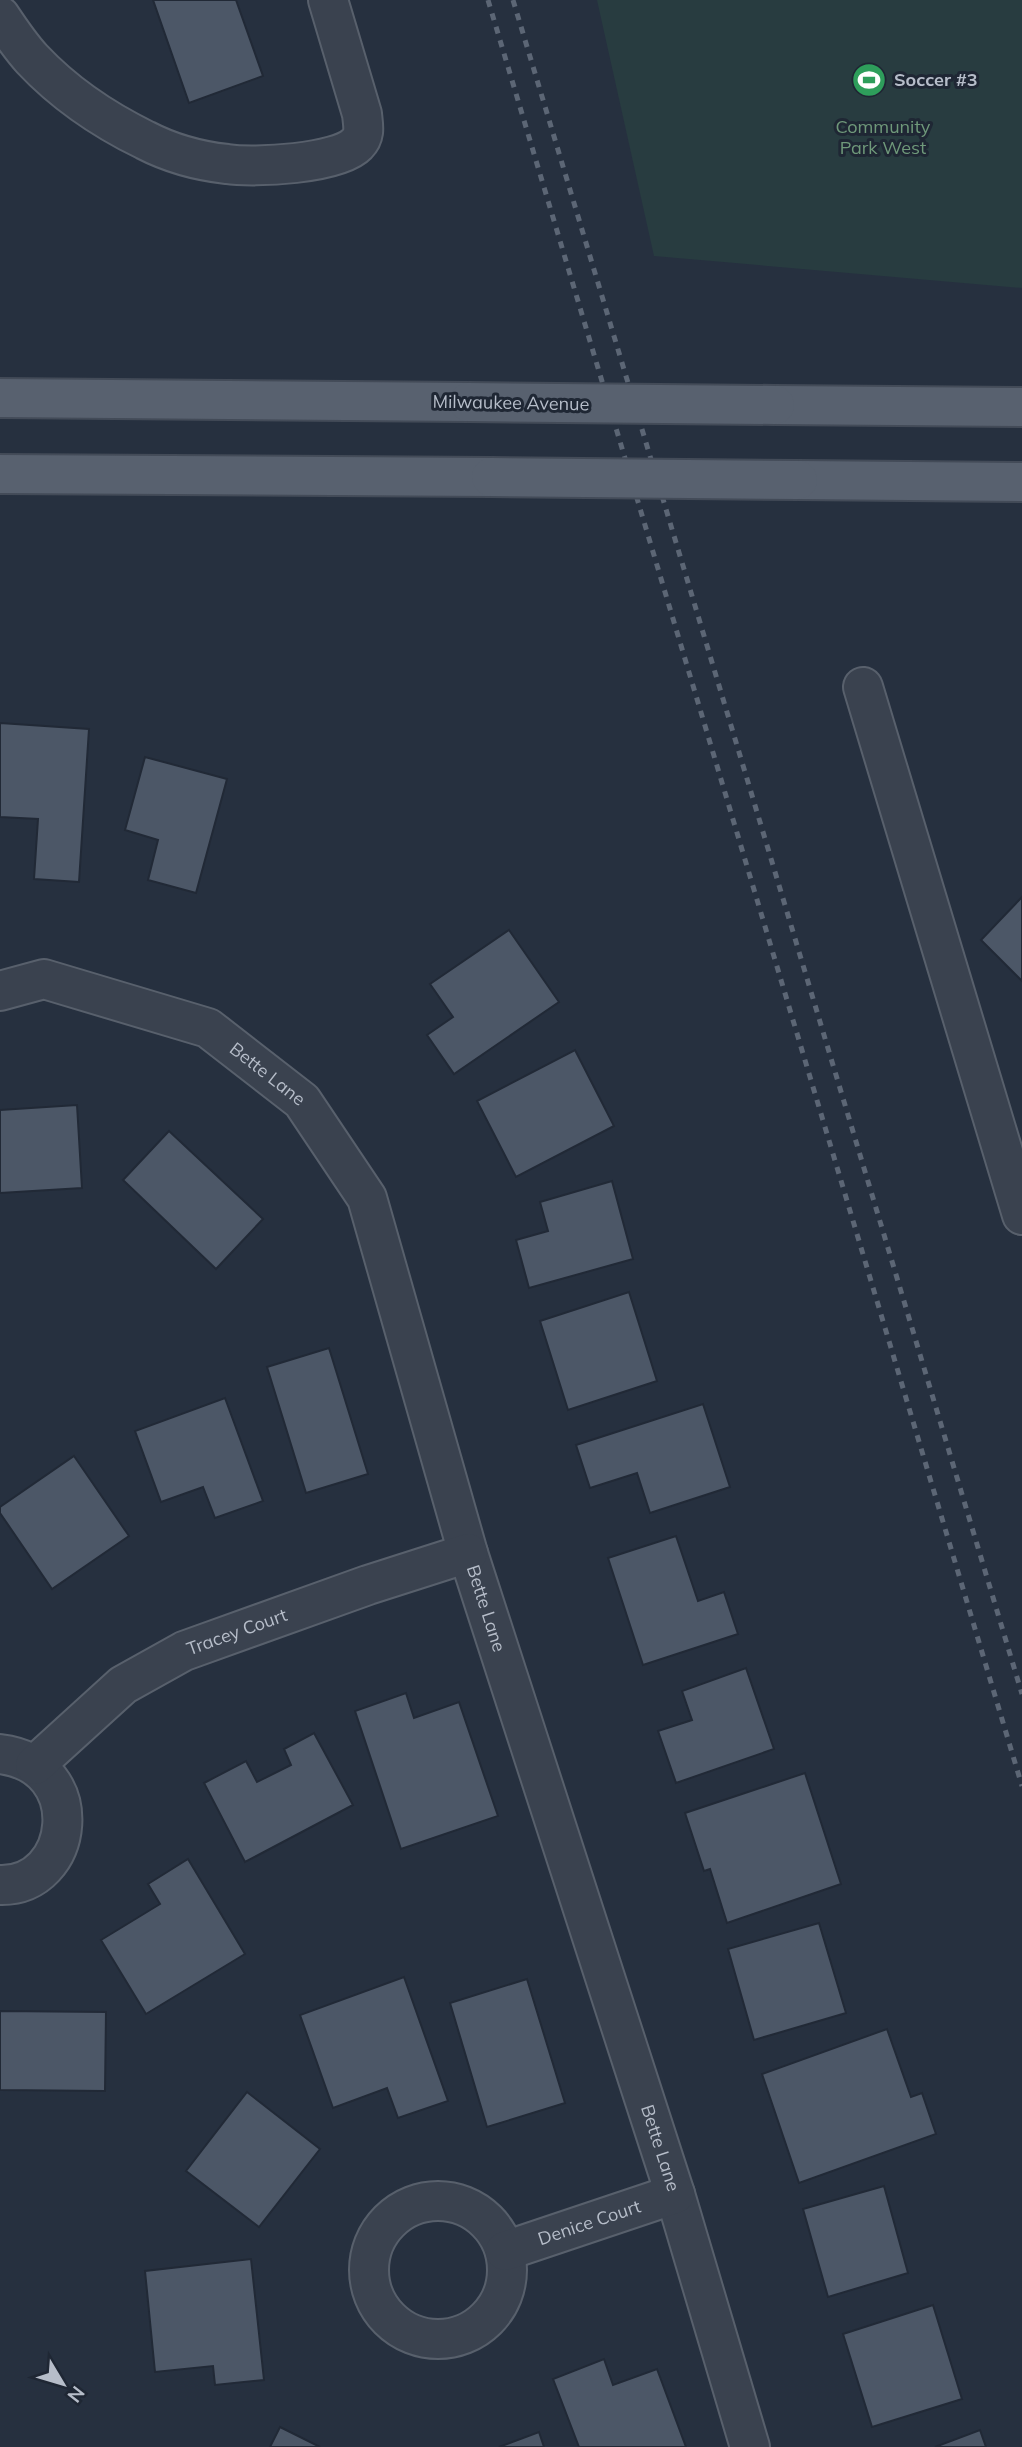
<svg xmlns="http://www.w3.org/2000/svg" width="1022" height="2447" font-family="Mulish,sans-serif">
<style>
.green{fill:#283c40}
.building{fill:#4c5767;stroke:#212936;stroke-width:2}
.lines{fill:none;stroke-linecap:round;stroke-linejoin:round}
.minor-casing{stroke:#58606c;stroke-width:42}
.major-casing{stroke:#434b58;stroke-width:42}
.minor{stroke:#3a424f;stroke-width:38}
.major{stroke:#58616f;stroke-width:38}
.rail{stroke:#5c6675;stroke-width:5;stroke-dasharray:7 7;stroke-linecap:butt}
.major-bridge-casing{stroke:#434b58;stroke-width:42;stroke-linecap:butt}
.major-bridge{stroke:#58616f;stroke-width:38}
.labels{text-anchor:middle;stroke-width:6;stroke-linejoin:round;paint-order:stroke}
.poi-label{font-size:18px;font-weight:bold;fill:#b6bdc9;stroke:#1f2734;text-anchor:start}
.park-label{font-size:18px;fill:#6f997a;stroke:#1f2734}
.street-label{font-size:18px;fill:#b6bdc9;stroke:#1f2734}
</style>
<rect width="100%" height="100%" fill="#26303f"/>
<path class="green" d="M597,0h425v288l-368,-32z"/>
<g class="building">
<path d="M153,0h83l27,76 -74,27z"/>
<path d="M0,723l89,6 -10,153 -45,-3 4,-60 -38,-2z"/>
<path d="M145,757l82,22 -31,114 -48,-13 10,-40 -33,-10z"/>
<path d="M1022,897v84l-41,-41z"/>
<path d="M509,930l50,72 -105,72 -27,-39 26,-18 -23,-33z"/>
<path d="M575,1050l39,76 -98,51 -39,-76z"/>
<path d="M77,1105l5,83 -82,5v-83z"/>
<path d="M169,1131l94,88 -47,50 -93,-89z"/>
<path d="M612,1181l21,78 -104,29 -13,-48 32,-9 -8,-29z"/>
<path d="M629,1292l28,89 -89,29 -28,-89z"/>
<path d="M329,1348l39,126 -62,19 -39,-126z"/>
<path d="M225,1398l38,103 -48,17 -12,-31 -42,15 -26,-71z"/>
<path d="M703,1404l27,83 -80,26 -13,-40 -47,15 -14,-43z"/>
<path d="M74,1456l55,80 -77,53 -52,-76v-6z"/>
<path d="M676,1536l22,65 26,-9 14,42 -95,31 -35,-107z"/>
<path d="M746,1668l28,81 -98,34 -18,-52 34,-11 -10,-29z"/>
<path d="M406,1693l8,25 45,-16 39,114 -97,33 -46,-138z"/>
<path d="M314,1733l39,72 -108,57 -41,-79 42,-22 11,21 34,-17 -7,-16z"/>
<path d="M805,1773l36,111 -114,39 -17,-54 -6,2 -19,-58z"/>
<path d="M188,1859l57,95 -99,60 -45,-74 59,-36 -12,-20z"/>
<path d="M819,1923l27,90 -92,27 -26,-91z"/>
<path d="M404,1977l44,124 -50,17 -11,-30 -54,20 -33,-93z"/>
<path d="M527,1979l38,124 -78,24 -37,-124z"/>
<path d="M0,2011l106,1 -1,79 -105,-1z"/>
<path d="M887,2029l24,68 11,-4 14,41 -137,49 -37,-109z"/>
<path d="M247,2092l73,57 -61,78 -73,-56z"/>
<path d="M884,2186l24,87 -80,24 -25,-88z"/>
<path d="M251,2259l13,121 -49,5 -2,-19 -58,6 -10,-101z"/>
<path d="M933,2305l29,94 -90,28 -29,-93z"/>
<path d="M604,2359l9,26 44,-16 29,78h-107l-26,-68z"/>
<path d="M280,2427l40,20h-50z"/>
<path d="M980,2430l6,17h-51z"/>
<path d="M539,2432l5,15h-45z"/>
</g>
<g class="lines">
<g class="minor-casing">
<g id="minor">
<path d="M0,16c10,15 20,30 32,43 31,33 72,61 113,81 25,13 54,21 82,24 27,4 111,0 130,-20 9,-9 6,-19 5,-30l-34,-114"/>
<path d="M863,687l159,528"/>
<path id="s1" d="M0,991l44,-12 164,49 94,73 65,97 101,355 207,641 75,253"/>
<path d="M0,1754c91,11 75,133 0,131"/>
<path id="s2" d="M35,1765l88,-80 61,-34 184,-66 100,-32"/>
<circle cx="438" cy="2270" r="69"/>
<path id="s3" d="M505,2251l170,-57"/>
</g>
</g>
<g class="major-casing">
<g id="major">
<path d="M0,398l468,4"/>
<path d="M775,405l247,2"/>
<path d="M0,474l491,3"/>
<path d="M798,480l224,2"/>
</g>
</g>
<use href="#minor" class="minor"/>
<use href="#major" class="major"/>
<g class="rail">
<path d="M488,0l534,1786"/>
<path d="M513,0l509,1694"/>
</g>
<g class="major-bridge-casing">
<g id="major-bridge">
<path d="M468,402l307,3"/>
<path d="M491,477l307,3"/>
</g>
</g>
<use href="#major-bridge" class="major-bridge"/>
</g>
<defs>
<g id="stadium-disc" transform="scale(1.75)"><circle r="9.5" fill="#2e9e5b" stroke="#1f2734"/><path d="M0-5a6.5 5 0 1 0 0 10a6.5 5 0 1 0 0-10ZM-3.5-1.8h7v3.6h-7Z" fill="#fff"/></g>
</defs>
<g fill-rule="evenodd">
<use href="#stadium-disc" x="869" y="80"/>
</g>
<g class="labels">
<g class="poi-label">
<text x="894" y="86">Soccer #3</text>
</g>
<g class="park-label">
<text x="883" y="133">Community<tspan x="883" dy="21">Park West</tspan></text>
</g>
<g class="street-label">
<text transform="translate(511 403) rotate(1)" y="6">Milwaukee Avenue</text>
<text dy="6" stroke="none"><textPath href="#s1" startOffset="292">Bette Lane</textPath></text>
<text dy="6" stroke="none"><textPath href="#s1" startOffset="880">Bette Lane</textPath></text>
<text dy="6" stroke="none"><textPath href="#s2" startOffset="245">Tracey Court</textPath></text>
<text dy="6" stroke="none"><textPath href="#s1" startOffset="1447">Bette Lane</textPath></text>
<text dy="6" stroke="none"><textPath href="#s3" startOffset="89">Denice Court</textPath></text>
</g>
</g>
<g transform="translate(63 2384) rotate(128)" stroke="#1f2734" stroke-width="5" paint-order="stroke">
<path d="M0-5L12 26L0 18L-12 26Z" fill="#b6bdc9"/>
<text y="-10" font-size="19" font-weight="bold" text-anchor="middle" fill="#b6bdc9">N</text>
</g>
</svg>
